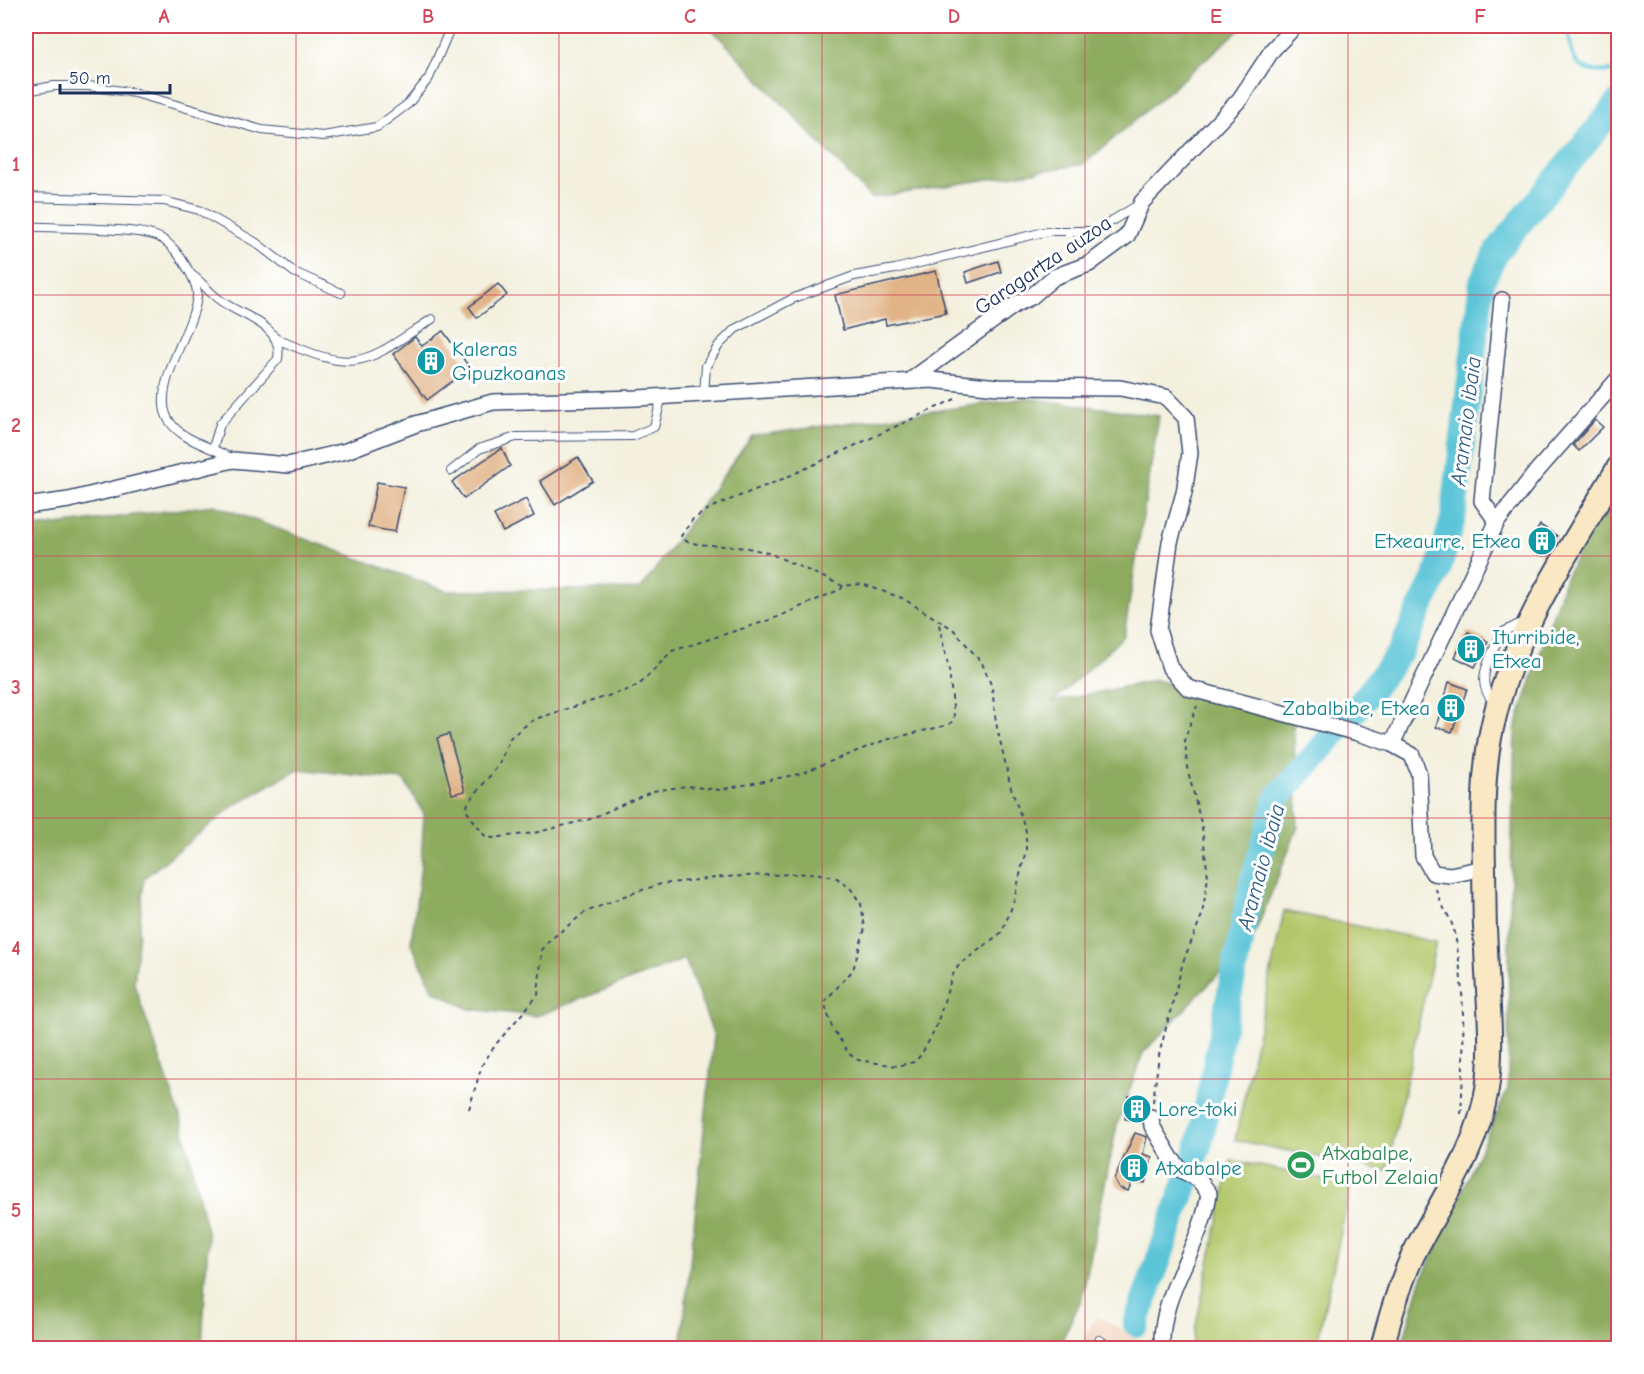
<svg xmlns="http://www.w3.org/2000/svg" width="1644" height="1374" font-family="'Comic Neue',sans-serif">
<style>
.built{fill:#f2d4be}
.green{fill:#b3c76a;stroke:#677b64;stroke-width:1.5}
.forest{fill:#8eac5e;stroke:#546e5e;stroke-width:1.5}
.lines{fill:none;stroke-linecap:round;stroke-linejoin:round}
.stream{stroke:#5cc5d8;stroke-width:4.5}
.river{stroke:#5cc5d8;stroke-width:26}
.building{fill:#e1b386}
.service-casing{stroke:#3b4c71;stroke-width:10}
.minor-casing{stroke:#3b4c71;stroke-width:18}
.secondary-casing{stroke:#3b4c71;stroke-width:26}
.path{stroke:#3b4c71;stroke-width:2;stroke-dasharray:4.5 4.5;stroke-linecap:butt}
.service{stroke:#fff;stroke-width:8}
.minor{stroke:#fff;stroke-width:15}
.secondary{stroke:#fae7c3;stroke-width:22}
.grid{fill:none;stroke:#d1495b;stroke-width:1.5;stroke-opacity:0.55}
.labels{text-anchor:middle;stroke-width:6;stroke-linejoin:round;paint-order:stroke}
.street-label{font-size:21px;fill:#1b2f5e;stroke:#fff}
.culture-label{font-size:21px;fill:#0d838f;stroke:#fff;text-anchor:start}
.leisure-label{font-size:21px;fill:#27864d;stroke:#fff;text-anchor:start}
.water-label{font-size:22px;font-style:italic;fill:#2e5c83;stroke:#fff}
.neatline{fill:none;stroke:#d1495b;stroke-width:2}
.grid-label{font-size:20px;text-anchor:middle;font-weight:bold;fill:#d1495b}
</style>
<rect width="100%" height="100%" fill="#fff"/>
<filter id="ink" filterUnits="userSpaceOnUse"><feTurbulence type="fractalNoise" baseFrequency=".0167" numOctaves="2"/><feDisplacementMap in="SourceGraphic" scale="12" xChannelSelector="R" yChannelSelector="G"/><feConvolveMatrix kernelMatrix="1 2 1 2 8 2 1 2 1" color-interpolation-filters="sRGB"/></filter>
<filter id="wash" filterUnits="userSpaceOnUse"><feTurbulence type="fractalNoise" baseFrequency=".008" numOctaves="4" result="noise"/><feDisplacementMap in="SourceGraphic" scale="24" xChannelSelector="R" yChannelSelector="G"/><feGaussianBlur stdDeviation="1.35" result="paint"/><feColorMatrix in="noise" values="0 0 0 0 0 0 0 0 0 0 0 0 0 0 0 0 0 1.4 0 .05"/><feComposite in="paint" operator="in"/></filter>
<g filter="url(#wash)">
<rect width="100%" height="100%" fill="#f3f0de"/>
<path class="built" d="M1096,1316l37,19 14,13h-68z"/>
<g class="green">
<path d="M1284,911l152,31 -49,229 -152,-31z"/>
<path d="M1231,1160l120,25 -35,163h-125z"/>
</g>
<g class="forest">
<path d="M709,26h535l-160,138 -213,34z"/>
<path d="M1027,398l132,18 -35,220 -71,66 103,-22 137,36 5,111 -45,111 -110,115 -26,72 -35,173 -24,50h-377l33,-312 -29,-77 -148,57 -68,-7 -36,-19 -22,-47 10,-78 3,-51 -20,-34 -106,-11 -63,36 -91,73 -10,106 48,138 26,115 -6,111h-176v-819l188,-24 232,86 195,-2 111,-153z"/>
<path d="M1618,485v863h-217l19,-65 88,-194 1,-145 6,-214 51,-155z"/>
</g>
<g class="lines">
<path class="stream" d="M1568,26c4,40 8,48 50,45"/>
<path class="river" d="M1136,1324l64,-182 52,-260 26,-85 80,-90 42,-55 38,-81 15,-52 29,-238 15,-30 121,-148"/>
</g>
<g id="blocks">
<g class="building">
<path d="M998,261l3,11 -33,11 -3,-11z"/>
<path d="M936,271l10,42 -60,12 -1,-6 -42,11 -8,-35z"/>
<path d="M498,284l9,11 -30,23 -8,-11z"/>
<path d="M443,331l27,37 -43,32 -34,-46 22,-17 7,9z"/>
<path d="M1595,420l8,7 -24,24 -6,-6z"/>
<path d="M502,448l8,18 -46,33 -12,-17z"/>
<path d="M578,457l15,24 -38,24 -15,-24z"/>
<path d="M377,482l27,5 -9,45 -27,-5z"/>
<path d="M526,499l8,17 -31,16 -9,-17z"/>
<path d="M1540,525l17,11 -13,20 -16,-11z"/>
<path d="M1468,632l20,10 -13,25 -20,-10z"/>
<path d="M1449,682l18,7 -15,43 -16,-5z"/>
<path d="M449,734l16,57 -13,3 -15,-56z"/>
<path d="M1129,1096l19,4 -6,14v8l-17,-3z"/>
<path d="M1135,1133l12,4 -4,17 9,3 -7,26 -12,-4 -5,12 -9,-3 -5,-9z"/>
</g>
</g>
</g>
<g filter="url(#ink)">
<use href="#blocks" fill-opacity="0" stroke="#3b4c71" stroke-width="1.5"/>
<g class="lines">
<g class="service-casing">
<g id="service">
<path d="M26,91l28,-5h35l46,7 127,37 61,6 54,-9 31,-23 21,-26 22,-52"/>
<path d="M26,197l138,4 35,9 56,32 39,30 47,21"/>
<path d="M26,226c29,3 116,0 136,13 9,5 19,18 24,27 5,8 12,20 11,30 -3,35 -50,95 -27,126 13,19 43,25 62,37"/>
<path d="M192,275c10,7 15,15 24,22 22,20 68,25 62,62l-58,65 -7,24"/>
<path d="M277,339c81,36 85,26 155,-20"/>
<path d="M704,394l2,-28 13,-21 16,-16 59,-31 60,-22 41,-7 153,-38h47l43,-26"/>
<path d="M451,471l28,-22 37,-12 117,-1 21,-9 8,-31"/>
<path d="M1495,703c-23,-21 -4,-45 6,-70l26,-13"/>
<path d="M1099,1340l14,8"/>
</g>
</g>
<g class="minor-casing">
<g id="minor">
<path d="M911,380l105,-76 15,-7 23,-20 35,-13 38,-28 15,-34 98,-103 33,-50 22,-23"/>
<path d="M26,506l43,-6 164,-40 55,5 58,-14 70,-27 77,-22 145,-4 293,-18 67,7 122,1 46,9 20,21 4,35 -6,40 -14,49 -12,88 12,38 18,20 170,45 34,11 20,11 7,19 4,82 10,17 17,2 34,-7"/>
<path d="M1497,522l-15,-21 20,-201"/>
<path d="M1392,744l105,-222 39,-50 82,-93"/>
<path d="M1151,1117l1,9 19,32 10,12 17,9 11,14c-7,54 -50,100 -47,155"/>
</g>
</g>
<g class="secondary-casing">
<path id="secondary" d="M1382,1348c8,-31 17,-63 31,-93 28,-55 64,-104 74,-166 6,-38 2,-78 0,-117 -2,-34 -3,-69 -3,-103 -1,-47 -2,-95 8,-141 20,-95 77,-177 126,-260"/>
</g>
<g class="path">
<path d="M843,586l-2,3 -68,30 -101,32 -32,33 -10,5 -95,30 -13,9 -12,10 -12,28 -30,37 -2,7 18,25 8,3 42,-5 56,-14 63,-28 34,-5 32,4 80,-16 86,-34 63,-15 5,-4 1,-5 -5,-46 -11,-50"/>
<path d="M1436,889c4,17 16,28 19,46 11,59 9,120 6,180"/>
<path d="M1153,1102l6,-47 24,-93 19,-47 6,-38 -6,-50 -15,-60 -2,-29 12,-32"/>
<path d="M469,1109l13,-44 14,-21 42,-49 4,-45 8,-10 34,-27 40,-17 37,-12 62,-7 93,-4 21,5 14,11 10,15 4,24 -12,42 -29,32 8,25 17,27 9,6 39,6 17,-4 7,-7 14,-25 17,-54 7,-11 43,-33 11,-28 13,-54v-19l-15,-43 -15,-65 -4,-36 -10,-24 -29,-34 -51,-31 -40,-14 -19,2 -74,-33 -21,-5 -51,-4 -11,-3 -5,-5 12,-17 19,-12 73,-29 170,-79"/>
</g>
<use href="#service" class="service"/>
<use href="#minor" class="minor"/>
<use href="#secondary" class="secondary"/>
</g>
</g>
<path class="grid" d="M296,26v1322M559,26v1322M822,26v1322M1085,26v1322M1348,26v1322M26,295h1592M26,556h1592M26,818h1592M26,1079h1592"/>
<defs>
<g id="building-disc" transform="scale(1.5)"><circle r="9.5" fill="#0f9aa8" stroke="#fff"/><path d="M-4-6H4V6H1V3H-1V6H-4ZM-2.5-4.3h1.7v1.8h-1.7ZM.8-4.3h1.7v1.8H.8ZM-2.5-1h1.7V.8h-1.7ZM.8-1h1.7V.8H.8Z" fill="#fff"/></g>
<g id="stadium-disc" transform="scale(1.5)"><circle r="9.5" fill="#2e9e5b" stroke="#fff"/><path d="M0-5a6.5 5 0 1 0 0 10a6.5 5 0 1 0 0-10ZM-3.5-1.8h7v3.6h-7Z" fill="#fff"/></g>
</defs>
<g fill-rule="evenodd">
<use href="#building-disc" x="431" y="361"/>
<use href="#building-disc" x="1542" y="541"/>
<use href="#building-disc" x="1471" y="649"/>
<use href="#building-disc" x="1451" y="708"/>
<use href="#building-disc" x="1137" y="1109"/>
<use href="#stadium-disc" x="1301" y="1165"/>
<use href="#building-disc" x="1134" y="1168"/>
</g>
<g class="labels">
<g class="street-label">
<text transform="translate(1043 265) rotate(-34)" y="7">Garagartza auzoa</text>
</g>
<g class="culture-label">
<text x="452" y="356">Kaleras<tspan x="452" dy="24">Gipuzkoanas</tspan></text>
<text x="1521" y="548" text-anchor="end">Etxeaurre, Etxea</text>
<text x="1492" y="644">Iturribide,<tspan x="1492" dy="24">Etxea</tspan></text>
<text x="1430" y="715" text-anchor="end">Zabalbibe, Etxea</text>
<text x="1158" y="1116">Lore-toki</text>
<text x="1155" y="1175">Atxabalpe</text>
</g>
<g class="leisure-label">
<text x="1322" y="1160">Atxabalpe,<tspan x="1322" dy="24">Futbol Zelaia</tspan></text>
</g>
<g class="water-label">
<text transform="translate(1465 421) rotate(-83)" y="8">Aramaio ibaia</text>
<text transform="translate(1260 867) rotate(-75)" y="8">Aramaio ibaia</text>
</g>
</g>
<rect width="1644" height="1374" fill="none" stroke="#fff" stroke-width="66"/>
<path d="M60 84v9h110v-9" fill="none" stroke="#1b2f5e" stroke-width="3"/>
<text x="69" y="84" font-size="18" fill="#1b2f5e" stroke="#ffffff" stroke-width="4.5" paint-order="stroke">50 m</text>
<rect x="33" y="33" width="1578" height="1308" class="neatline"/>
<g class="grid-label">
<text x="164" y="23">A</text>
<text x="428" y="23">B</text>
<text x="690" y="23">C</text>
<text x="954" y="23">D</text>
<text x="1216" y="23">E</text>
<text x="1480" y="23">F</text>
<text x="16" y="171">1</text>
<text x="16" y="432">2</text>
<text x="16" y="694">3</text>
<text x="16" y="955">4</text>
<text x="16" y="1217">5</text>
</g>
</svg>
